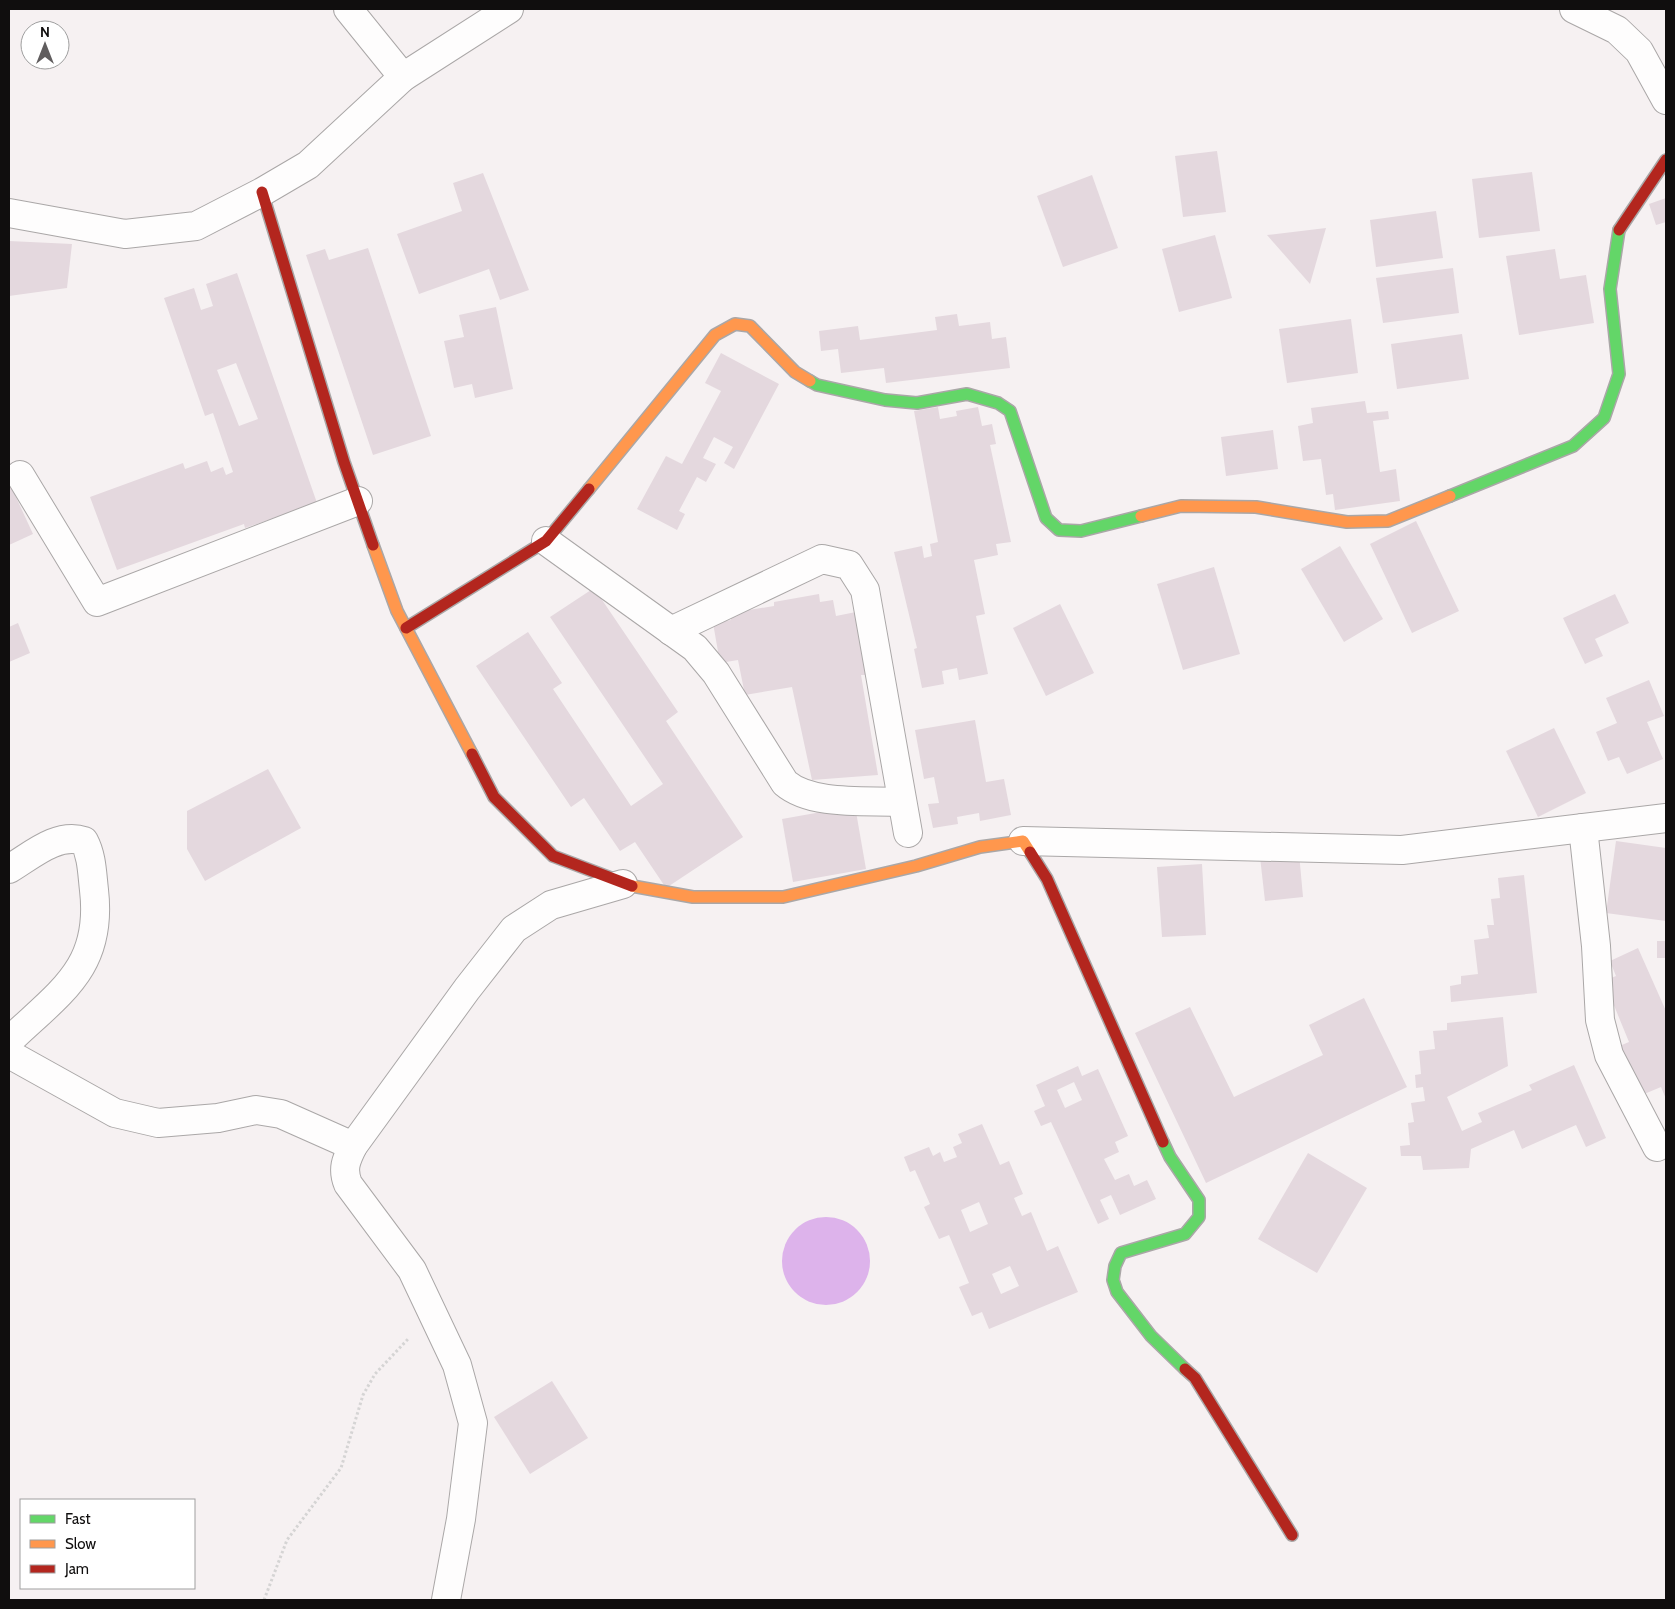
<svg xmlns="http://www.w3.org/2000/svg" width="1675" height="1609" font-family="Cabin,sans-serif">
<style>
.water{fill:#ddb3eb}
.building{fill:#e4d8de;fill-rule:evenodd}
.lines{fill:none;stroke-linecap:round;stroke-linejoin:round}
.street-casing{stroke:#aaa7a7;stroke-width:30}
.fast-casing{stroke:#aaa7a7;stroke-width:14}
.slow-casing{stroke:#aaa7a7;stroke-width:14}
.jam-casing{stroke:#aaa7a7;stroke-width:14}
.path{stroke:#d5d4d4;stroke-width:3;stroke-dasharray:2.5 2.5;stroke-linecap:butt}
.street{stroke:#fefdfd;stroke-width:28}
.fast{stroke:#63d668;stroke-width:11}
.slow{stroke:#ff974d;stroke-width:11}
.jam{stroke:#b3261e;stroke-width:11}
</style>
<rect width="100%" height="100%" fill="#f6f1f2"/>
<circle class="water" cx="826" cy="1261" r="44"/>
<g class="building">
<path d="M1217,151l9,61 -43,5 -8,-61z"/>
<path d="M1532,172l8,59 -61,7 -7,-59z"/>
<path d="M483,173l46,117 -29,10 -11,-31 -70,25 -22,-60 65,-23 -9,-28z"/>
<path d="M1092,175l26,73 -55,19 -26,-71z"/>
<path d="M1666,198v24l-10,3 -7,-21z"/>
<path d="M1436,211l7,47 -67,9 -6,-47z"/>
<path d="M1326,228l-16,56 -43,-49z"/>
<path d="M1215,235l17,63 -53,14 -17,-63z"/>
<path d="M9,241l63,3 -5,44 -58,8z"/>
<path d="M368,248l63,188 -58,19 -67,-200 19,-6 4,11z"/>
<path d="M1555,249l5,30 26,-4 8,48 -75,12 -13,-79z"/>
<path d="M1453,268l6,45 -76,10 -7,-45z"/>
<path d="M237,273l80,230 -72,25 -1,-4 -127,46 -27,-73 93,-34 2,6 22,-8 4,11 12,-5 3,8 7,-3 -20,-59 -8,3 -41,-118 30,-10 7,22 12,-4 -7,-22zM236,363l22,56 -19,7 -22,-56z"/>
<path d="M496,307l17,82 -38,9 -3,-14 -18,4 -10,-47 20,-4 -5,-22z"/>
<path d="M957,314l2,12 31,-4 2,17 14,-2 4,31 -124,15 -2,-15 -43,5 -3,-24 -17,2 -2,-20 39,-5 2,14 77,-10 -2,-13z"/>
<path d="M1351,319l7,54 -71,10 -8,-54z"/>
<path d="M1462,334l7,45 -72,10 -6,-45z"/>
<path d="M721,353l58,31 -45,85 -10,-6 9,-16 -19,-10 -11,21 13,6 -10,18 -9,-5 -18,34 6,3 -8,16 -40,-21 29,-53 16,8 39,-73 -16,-8z"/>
<path d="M1365,401l2,12 21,-2 1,8 -16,2 7,51 16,-3 4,32 -65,9 -2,-16 -7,1 -5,-36 -18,2 -5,-35 15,-3 -2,-15z"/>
<path d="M938,407l2,12 17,-3 -1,-5 22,-4 4,19 10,-2 4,20 -6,1 21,97 -15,2 2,11 -24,5 11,54 -9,2 12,58 -29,6 -2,-12 -15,3 2,13 -22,4 -8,-39 3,-1 -23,-96 28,-6 2,12 8,-2 -2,-12 8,-2 -24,-131z"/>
<path d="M1273,430l5,39 -52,7 -5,-39z"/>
<path d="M9,482l24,52 -24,11z"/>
<path d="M1416,521l43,90 -47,22 -42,-89z"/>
<path d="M1340,546l43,73 -39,23 -43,-73z"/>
<path d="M1214,567l26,87 -57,16 -26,-86z"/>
<path d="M594,588l84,124 -12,9 77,116 -77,51 -31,-46 -15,9 -36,-53 -13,9 -95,-141 52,-34 34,51 -9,6 78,117 32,-22 -113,-167z"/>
<path d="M819,594l1,8 13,-2 3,16 20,-4 10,63h-5l17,100 -66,5 -20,-93 -47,8 -7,-35 -18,3 -7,-40 18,-3 -1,-7 44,-7v-4z"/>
<path d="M1615,594l14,29 -34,16 8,17 -18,8 -22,-46z"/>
<path d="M1060,604l34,69 -48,23 -33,-68z"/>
<path d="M18,623l12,30 -21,9v-35z"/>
<path d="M1649,680l15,36 -17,6 16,37 -36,15 -8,-17 -11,4 -12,-29 21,-9 -11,-25z"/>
<path d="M975,720l11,62 18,-3 7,36 -31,6 -1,-8 -22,4 1,7 -25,4 -5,-24 11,-1 -5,-26 -10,2 -9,-49z"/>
<path d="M1554,728l32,65 -48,24 -32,-66z"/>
<path d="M268,769l33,59 -96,53 -18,-32v-38z"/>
<path d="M855,806l11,63 -73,13 -11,-63z"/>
<path d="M1616,841l50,7v73l-60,-8z"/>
<path d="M1299,853l4,44 -38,4 -5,-44z"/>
<path d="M1202,864l4,71 -44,2 -5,-70z"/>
<path d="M1524,875l13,118 -86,9 -1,-16 11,-2v-8l17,-2 -4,-34 15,-2 -2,-13h7l-3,-26 9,-1 -2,-20z"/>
<rect x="1657" y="941" width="9" height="17"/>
<path d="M1638,948l28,63v88l-5,-12 -24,10 -20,-50 12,-5 -25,-61 12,-5 -6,-15z"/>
<path d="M1364,998l43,89 -201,96 -71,-150 55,-26 44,90 89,-42 -14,-30z"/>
<path d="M1503,1017l5,49 -61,31 15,34 20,-9 -4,-9 54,-23 -3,-5 45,-20 32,73 -20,9 -10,-22 -54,24 -8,-19 -43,19 -2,19 -46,2 -2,-14h-20l-1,-10 10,-1 -2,-22 6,-1 -3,-19 14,-2 -2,-14 -7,1 -1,-13 6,-1 -2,-23 16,-2 -2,-18 14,-1v-7z"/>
<path d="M1078,1066l4,10 16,-7 30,67 -13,6 4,10 -15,7 11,21 14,-6 5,12 13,-6 9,19 -36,16 -9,-20 -11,5 9,19 -11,5 -47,-102 -10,4 -7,-15 11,-5 -9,-21zM1074,1082l8,18 -17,8 -8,-18z"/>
<path d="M982,1124l18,41 9,-4 14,33 -9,4 8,18 9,-4 16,39 11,-5 20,46 -89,37 -7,-17 -10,4 -13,-29 10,-4 -20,-48 -10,4 -15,-32 6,-3 -15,-34 -5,2 -6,-15 25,-10 4,9 7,-4 4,10 13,-5 -4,-10 9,-4 -4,-9zM979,1202l9,22 -18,8 -9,-22zM1010,1266l9,20 -18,8 -9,-20z"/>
<path d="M1308,1153l59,35 -50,85 -59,-34z"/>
<path d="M552,1381l36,57 -58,36 -36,-57z"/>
</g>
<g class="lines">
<g class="street-casing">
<g id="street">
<path d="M348,9l55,68"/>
<path d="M1574,9l43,21 22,21 27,49"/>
<path d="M9,213l116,21 71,-8 66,-34 46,-27 95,-88 106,-68"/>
<path d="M20,475l77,127 261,-101"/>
<path d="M546,541l149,107 21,25 69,110c27,23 82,17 116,19"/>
<path d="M671,631l151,-72 27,6 16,25 43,243"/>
<path d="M1583,828l13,118 4,74 9,35 48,92"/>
<path d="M1023,841l379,9 264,-32"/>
<path d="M9,869c22,-13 48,-37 75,-28 8,15 8,32 10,49 9,78 -34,102 -85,151"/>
<path d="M9,1054l106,59 43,10 60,-5 38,-8 25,4 72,32"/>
<path d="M446,1600l15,-81 12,-96 -16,-58 -45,-95 -64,-86c-6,-15 -2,-24 5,-38l114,-157 47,-60 37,-24 72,-21"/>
</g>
</g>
<g class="fast-casing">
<g id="fast">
<path d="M810,381l7,4 68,15 32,3 50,-9 31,9 12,8 36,107 13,12 22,1 60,-15"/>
<path d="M1450,496l123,-50 31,-28 15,-44 -9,-85 9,-59"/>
<path d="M1163,1142l7,15 29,43v17l-14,17 -64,19 -6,13 -2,14 4,12 34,44 34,33"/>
</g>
</g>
<g class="slow-casing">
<g id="slow">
<path d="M589,489l126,-154 20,-11 15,2 45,46 15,9"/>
<path d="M1141,516l40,-10 75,1 91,15 41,-1 62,-25"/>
<path d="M373,545l24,66 75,143"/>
<path d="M632,886l61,11h90l133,-31 64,-19 43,-6 7,11"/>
</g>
</g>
<g class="jam-casing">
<g id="jam">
<path d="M262,192l82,270 29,83"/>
<path d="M1619,230l47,-70"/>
<path d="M406,628l140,-87 43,-52"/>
<path d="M472,754l22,43 59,59 79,30"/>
<path d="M1030,852l17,27 116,263"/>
<path d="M1185,1369l10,9 97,157"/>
</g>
</g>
<path class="path" d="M264,1600l23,-60 54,-72 22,-73 12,-21 34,-36"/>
<use href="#street" class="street"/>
<use href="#fast" class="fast"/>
<use href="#slow" class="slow"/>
<use href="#jam" class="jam"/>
</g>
<rect width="1675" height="1609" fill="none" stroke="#100e0e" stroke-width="20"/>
<rect x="20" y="1499" width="175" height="90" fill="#ffffff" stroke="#9f9f9f"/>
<rect x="30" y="1515" width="25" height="8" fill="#63d668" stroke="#9f9f9f"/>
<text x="65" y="1524" font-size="15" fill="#100e0e">Fast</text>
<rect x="30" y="1540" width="25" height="8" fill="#ff974d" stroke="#9f9f9f"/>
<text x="65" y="1549" font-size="15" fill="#100e0e">Slow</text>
<rect x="30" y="1565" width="25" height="8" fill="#b3261e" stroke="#9f9f9f"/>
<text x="65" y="1574" font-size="15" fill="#100e0e">Jam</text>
<g transform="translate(45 45)"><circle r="24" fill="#ffffff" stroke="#9f9f9f"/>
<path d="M0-4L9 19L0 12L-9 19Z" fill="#605d5e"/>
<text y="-8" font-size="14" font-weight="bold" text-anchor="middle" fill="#100e0e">N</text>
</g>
</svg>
